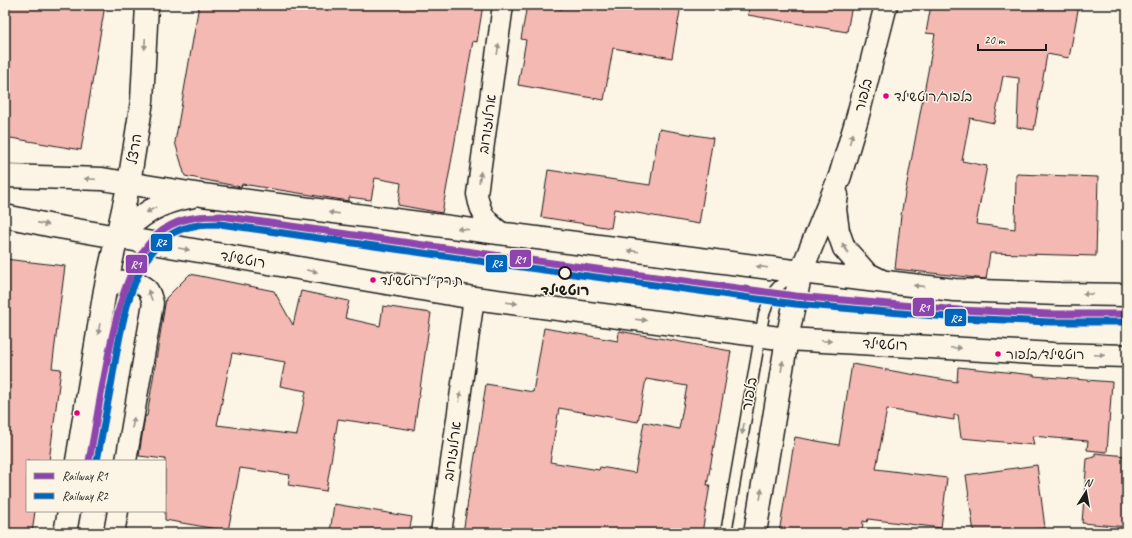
<svg xmlns="http://www.w3.org/2000/svg" width="1132" height="538" font-family="Caveat,'Playpen Sans Hebrew',sans-serif">
<style>
.building{fill:#f4b9b2;stroke:#1c1c1c;fill-rule:evenodd}
.lines{fill:none;stroke-linecap:round;stroke-linejoin:round}
.lane-casing{stroke:#1c1c1c;stroke-width:13}
.street-casing{stroke:#1c1c1c;stroke-width:23}
.secondary-casing{stroke:#1c1c1c;stroke-width:25}
.lane{stroke:#fcf5e5;stroke-width:10}
.street{stroke:#fcf5e5;stroke-width:20}
.secondary{stroke:#fcf5e5;stroke-width:22}
.rail-1-casing{stroke:#fcf5e5;stroke-width:10}
.rail-2-casing{stroke:#fcf5e5;stroke-width:10}
.rail-1{stroke:#8e44ad;stroke-width:7}
.rail-2{stroke:#0065bd;stroke-width:7}
.oneway{fill:#97938b}
.bus-dot{fill:#e5007d;stroke:#fcf5e5;stroke-width:1.5}
.stop-dot{fill:#fcf5e5;stroke:#1c1c1c;stroke-width:2}
.labels{text-anchor:middle;stroke-width:3;stroke-linejoin:round;paint-order:stroke}
.bus-label{font-size:13px;fill:#1c1c1c;stroke:#fcf5e5;text-anchor:start}
.street-label{font-size:14px;fill:#1c1c1c;stroke:#fcf5e5}
.stop-label{font-size:14px;font-weight:bold;fill:#1c1c1c;stroke:#fcf5e5}
.line-badge{stroke:#fcf5e5;stroke-width:1.5}
.badge-label{font-size:11px;text-anchor:middle;font-weight:bold;fill:#fff}
</style>
<rect width="100%" height="100%" fill="#fcf5e5"/>
<filter id="ink" filterUnits="userSpaceOnUse"><feTurbulence type="fractalNoise" baseFrequency=".025" numOctaves="2"/><feDisplacementMap in="SourceGraphic" scale="8" xChannelSelector="R" yChannelSelector="G"/><feConvolveMatrix kernelMatrix="1 2 1 2 8 2 1 2 1" color-interpolation-filters="sRGB"/></filter>
<g filter="url(#ink)">
<g class="building">
<path d="M5,5h100l-24,145 -76,-13z"/>
<path d="M199,5h284l-6,37 -4,-1 -31,172 -44,-8 3,-22 -26,-5 -4,22 -22,-3v4l-107,-17 -1,3 -56,-11 -10,-34z"/>
<path d="M527,5h11l24,4 1,-4h118l-9,53 -59,-10 -9,52 -86,-15 8,-45 -5,-1z"/>
<path d="M749,5h103l-5,27 -99,-17z"/>
<path d="M931,5h148l-10,53 -22,-4 -13,76 -17,-3 2,-49 -16,-2 -9,47 -24,-5 -8,43 25,5 -11,58 39,5 1,-55 82,3 -2,79 -106,-3 -4,26 -91,-10 6,-54 34,-181 -9,-1z"/>
<path d="M659,129l54,9 -14,86 -85,-15 -3,19 -70,-11 7,-47 102,15z"/>
<path d="M5,259l60,7 -13,102 9,1 -12,92h-22v50h8l-3,22h-27z"/>
<path d="M190,274l84,17 19,34 8,-34 48,10 -4,17 35,8 3,-20 48,7 -17,117 -76,-11 -12,72 -38,-6 2,-10 -50,-7 -12,63 -63,-11v-61l-26,-3 6,-40h2l19,-118zM232,353l53,9 -5,24 26,5 -9,44 -80,-10z"/>
<path d="M544,328l74,13 1,-10 112,20 -24,134h3l-8,48h-239l23,-149 47,8zM646,379l41,7 -8,43 -35,-7 -9,51 -35,-6 -1,3 -49,-8 9,-54 79,14z"/>
<path d="M852,364l105,18 1,-15 76,8v1l78,6 -5,70 -20,-2 1,-9 -56,-5 2,9 -73,-7 -3,-23h-4v5l-67,-11 -11,60 71,9 -6,50 -73,-9 -1,3 -4,-1 -1,12h-83l16,-96 44,8z"/>
<path d="M1095,453l32,3 -1,71 -44,-4 5,-64 8,-2z"/>
<path d="M1037,465l8,63 -34,5h-37l-8,-58z"/>
<path d="M334,504l78,13 -3,16h-79z"/>
</g>
<g class="lines">
<g class="lane-casing">
<path id="lane" d="M726,533l38,-219c8,-22 10,-28 32,-39"/>
</g>
<g class="street-casing">
<g id="street">
<path d="M503,234c-17,-13 -22,-18 -26,-40l26,-189"/>
<path d="M105,290c3,-2 7,-5 10,-7 9,-5 26,-2 32,6 4,4 4,9 6,14l-27,158"/>
<path d="M114,533l4,-22"/>
<path d="M441,533l33,-235"/>
</g>
</g>
<g class="secondary-casing">
<g id="secondary">
<path d="M5,176l97,3 100,16 599,77 153,18 106,4 67,1"/>
<path d="M837,195l-2,14 3,22 6,17 22,25 14,7"/>
<path d="M5,216l48,10 421,72 313,41 266,15 74,2"/>
<path d="M118,237c22,-22 41,-35 72,-40"/>
<path d="M77,461l28,-171 24,-107 13,-82 5,-96"/>
<path d="M65,533l4,-22"/>
<path d="M755,533l32,-194 14,-67 39,-96 18,-61 28,-110"/>
</g>
</g>
<use href="#lane" class="lane"/>
<use href="#street" class="street"/>
<use href="#secondary" class="secondary"/>
<g class="rail-1-casing">
<path id="rail-1" d="M89,461c5,-26 9,-52 14,-78 9,-46 21,-134 68,-158 16,-8 32,-9 50,-9l287,41 288,39 163,14 91,4h77"/>
</g>
<g class="rail-2-casing">
<path id="rail-2" d="M97,461c5,-27 10,-54 15,-81 8,-46 17,-121 61,-147 15,-8 31,-9 47,-9l287,41 288,39 164,14 91,4h77"/>
</g>
<use href="#rail-1" class="rail-1"/>
<use href="#rail-2" class="rail-2"/>
</g>
<defs><path id="oneway-solid" d="M-6-.8H1V-3.2L6.5 0L1 3.2V.8H-6Z"/></defs>
<g class="oneway">
<use href="#oneway-solid" transform="translate(145 44) rotate(93)"/>
<use href="#oneway-solid" transform="translate(498 49) rotate(-82)"/>
<use href="#oneway-solid" transform="translate(851 139) rotate(-73)"/>
<use href="#oneway-solid" transform="translate(480 177) rotate(-82)"/>
<use href="#oneway-solid" transform="translate(90 179) rotate(-177)"/>
<use href="#oneway-solid" transform="translate(151 210) rotate(151)"/>
<use href="#oneway-solid" transform="translate(334 213) rotate(-173)"/>
<use href="#oneway-solid" transform="translate(43 224) rotate(13)"/>
<use href="#oneway-solid" transform="translate(463 229) rotate(-173)"/>
<use href="#oneway-solid" transform="translate(845 248) rotate(-120)"/>
<use href="#oneway-solid" transform="translate(184 249) rotate(10)"/>
<use href="#oneway-solid" transform="translate(633 251) rotate(-173)"/>
<use href="#oneway-solid" transform="translate(762 267) rotate(-173)"/>
<use href="#oneway-solid" transform="translate(312 271) rotate(10)"/>
<use href="#oneway-solid" transform="translate(919 286) rotate(-174)"/>
<use href="#oneway-solid" transform="translate(1088 294) rotate(-179)"/>
<use href="#oneway-solid" transform="translate(150 295) rotate(-111)"/>
<use href="#oneway-solid" transform="translate(512 303) rotate(7)"/>
<use href="#oneway-solid" transform="translate(641 320) rotate(7)"/>
<use href="#oneway-solid" transform="translate(99 329) rotate(99)"/>
<use href="#oneway-solid" transform="translate(826 341) rotate(3)"/>
<use href="#oneway-solid" transform="translate(956 348) rotate(3)"/>
<use href="#oneway-solid" transform="translate(1099 355) rotate(2)"/>
<use href="#oneway-solid" transform="translate(782 366) rotate(-81)"/>
<use href="#oneway-solid" transform="translate(460 397) rotate(-82)"/>
<use href="#oneway-solid" transform="translate(133 423) rotate(-80)"/>
<use href="#oneway-solid" transform="translate(743 429) rotate(100)"/>
<use href="#oneway-solid" transform="translate(761 494) rotate(-81)"/>
</g>
</g>
<g class="bus-dot">
<circle cx="886" cy="96" r="3.5"/>
<circle cx="373" cy="280" r="3.5"/>
<circle cx="998" cy="354" r="3.5"/>
<circle cx="77" cy="413" r="3.5"/>
</g>
<circle class="stop-dot" cx="565" cy="273" r="6"/>
<g class="labels">
<g class="bus-label">
<text x="894" y="101">בלפור/רוטשילד</text>
<text x="380" y="285">ת.רק״ל רוטשילד</text>
<text x="1006" y="359">רוטשילד/בלפור</text>
</g>
<g class="street-label">
<text transform="translate(863 95) rotate(-75)" y="5">בלפור</text>
<text transform="translate(487 124) rotate(-82)" y="5">ארלוזורוב</text>
<text transform="translate(134 149) rotate(-81)" y="5">הרצל</text>
<text transform="translate(243 259) rotate(10)" y="5">רוטשילד</text>
<text transform="translate(885 344) rotate(3)" y="5">רוטשילד</text>
<text transform="translate(749 394) rotate(-80)" y="5">בלפור</text>
<text transform="translate(452 451) rotate(-82)" y="5">ארלוזורוב</text>
</g>
<g class="stop-label">
<text x="565" y="295">רוטשילד</text>
</g>
</g>
<g class="line-badge">
<rect x="150" y="233" width="23" height="19" rx="4" fill="#0065bd"/>
<rect x="509" y="249" width="23" height="19" rx="4" fill="#8e44ad"/>
<rect x="485" y="254" width="23" height="19" rx="4" fill="#0065bd"/>
<rect x="125" y="254" width="23" height="20" rx="4" fill="#8e44ad"/>
<rect x="912" y="297" width="23" height="20" rx="4" fill="#8e44ad"/>
<rect x="944" y="308" width="23" height="19" rx="4" fill="#0065bd"/>
</g>
<g class="badge-label">
<text x="161" y="246">R2</text>
<text x="520" y="263">R1</text>
<text x="497" y="267">R2</text>
<text x="136" y="268">R1</text>
<text x="924" y="311">R1</text>
<text x="956" y="322">R2</text>
</g>
<rect width="1132" height="538" fill="none" stroke="#fcf5e5" stroke-width="20"/>
<rect x="10" y="10" width="1112" height="518" fill="none" stroke="#1c1c1c" stroke-width="1.5" filter="url(#ink)"/>
<rect x="26" y="460" width="140" height="52" fill="#fcf5e5" stroke="#a29e95"/>
<rect x="34" y="473" width="20" height="6" fill="#8e44ad" stroke="#a29e95"/>
<text x="62" y="480" font-size="12" fill="#1c1c1c">Railway R1</text>
<rect x="34" y="493" width="20" height="6" fill="#0065bd" stroke="#a29e95"/>
<text x="62" y="500" font-size="12" fill="#1c1c1c">Railway R2</text>
<g transform="translate(1086 492) rotate(11)" stroke="#fcf5e5" stroke-width="3" paint-order="stroke">
<path d="M0-3L7 15L0 10L-7 15Z" fill="#1c1c1c"/>
<text y="-6" font-size="11" font-weight="bold" text-anchor="middle" fill="#1c1c1c">N</text>
</g>
<path d="M978 44v6h68v-6" fill="none" stroke="#1c1c1c" stroke-width="2"/>
<text x="984" y="44" font-size="12" fill="#1c1c1c" stroke="#fcf5e5" stroke-width="3" paint-order="stroke">20 m</text>
</svg>
